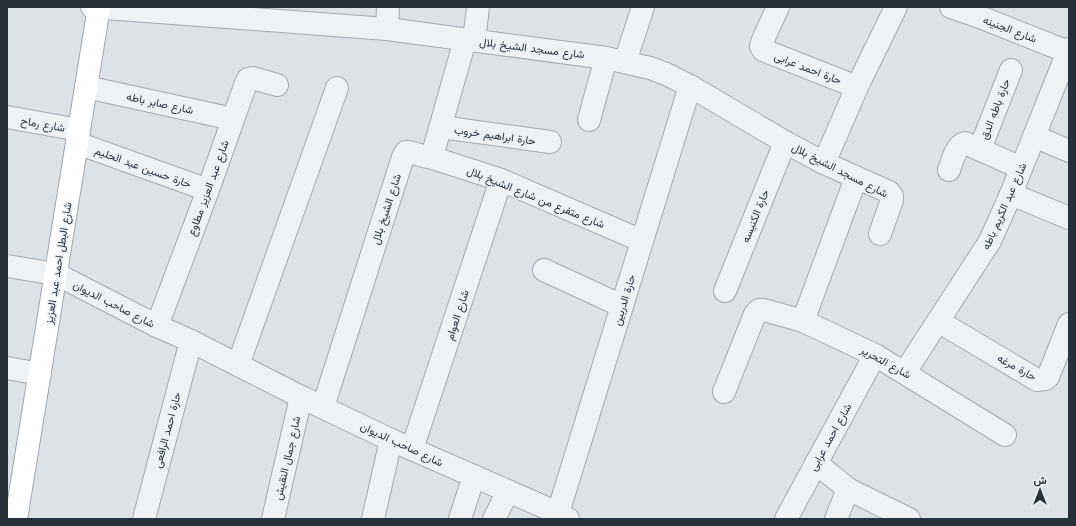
<svg xmlns="http://www.w3.org/2000/svg" width="1076" height="526" font-family="'Work Sans',Vazirmatn,sans-serif">
<style>
.lines{fill:none;stroke-linecap:round;stroke-linejoin:round}
.minor-casing{stroke:#a3a9b0;stroke-width:24}
.major-casing{stroke:#9da7b1;stroke-width:24}
.minor{stroke:#eff2f5;stroke-width:22}
.major{stroke:#fff;stroke-width:22}
.labels{text-anchor:middle;stroke-width:3.5;stroke-linejoin:round;paint-order:stroke}
.street-label{font-size:11px;fill:#27313c;stroke:#ecf0f4}
</style>
<rect width="100%" height="100%" fill="#dde2e6"/>
<g class="lines">
<g class="minor-casing">
<g id="minor">
<path d="M92,7l295,22 219,29 44,10 16,6 24,12 95,56 39,21 65,29 3,4v4l-12,34"/>
<path d="M778,7l-16,35 -1,4 2,4 94,37"/>
<path d="M951,7l34,12 83,33"/>
<path d="M387,29l1,-22"/>
<path d="M474,41l4,-34"/>
<path d="M625,62l18,-55"/>
<path d="M86,87l147,32"/>
<path d="M7,117l72,13"/>
<path d="M589,120l17,-62"/>
<path d="M441,127l109,15"/>
<path d="M1034,136l35,15"/>
<path d="M77,143l131,47"/>
<path d="M980,149l31,-79"/>
<path d="M430,157l71,23 141,61"/>
<path d="M824,163l33,-76 39,-80"/>
<path d="M949,170c3,-8 7,-25 16,-27l56,25"/>
<path d="M1011,194l58,24"/>
<path d="M7,266l49,8 101,52 34,15 110,56 90,43 167,73 10,6"/>
<path d="M544,270l78,36"/>
<path d="M725,291l60,-149"/>
<path d="M803,321l53,-143"/>
<path d="M938,321l99,59 8,-1 3,-2 21,-53"/>
<path d="M157,326l51,-136 38,-107 2,-4 5,-1 24,7"/>
<path d="M238,365l99,-277"/>
<path d="M7,368l33,6"/>
<path d="M905,372l85,-131 21,-47 58,-145"/>
<path d="M724,392l31,-78 4,-4h5l39,11 72,34 130,80"/>
<path d="M323,407l80,-250 3,-5h3l18,5 6,-4 32,-113"/>
<path d="M412,449l89,-269"/>
<path d="M816,463l32,26 61,30"/>
<path d="M558,513l132,-427"/>
<path d="M144,519l47,-178"/>
<path d="M273,519l28,-122"/>
<path d="M373,519l18,-79"/>
<path d="M460,519l14,-43"/>
<path d="M494,519l14,-28"/>
<path d="M786,519l89,-164"/>
<path d="M836,519l12,-30"/>
</g>
</g>
<g class="major-casing">
<path id="major" d="M16,519l83,-512"/>
</g>
<use href="#minor" class="minor"/>
<use href="#major" class="major"/>
</g>
<g class="labels">
<g class="street-label">
<text transform="translate(1010 29) rotate(21)" y="4">شارع الجنينه</text>
<text transform="translate(532 48) rotate(7)" y="4">شارع مسجد الشيخ بلال</text>
<text transform="translate(808 68) rotate(21)" y="4">حارة احمد عرابى</text>
<text transform="translate(160 103) rotate(12)" y="4">شارع صابر باطه</text>
<text transform="translate(995 109) rotate(-69)" y="4">حارة باطه الدق</text>
<text transform="translate(43 124) rotate(10)" y="4">شارع رماح</text>
<text transform="translate(495 135) rotate(8)" y="4">حارة ابراهيم خروب</text>
<text transform="translate(143 167) rotate(20)" y="4">حارة حسين عبد الحليم</text>
<text transform="translate(840 170) rotate(27)" y="4">شارع مسجد الشيخ بلال</text>
<text transform="translate(208 188) rotate(-70)" y="4">شارع عبد العزيز مطاوع</text>
<text transform="translate(536 197) rotate(22)" y="4">شارع متفرع من شارع الشيخ بلال</text>
<text transform="translate(1004 206) rotate(-66)" y="4">شارع عبد الكريم باطه</text>
<text transform="translate(386 209) rotate(-72)" y="4">شارع الشيخ بلال</text>
<text transform="translate(755 216) rotate(-68)" y="4">حارة الكنيسه</text>
<text transform="translate(58 263) rotate(-81)" y="4">شارع البطل احمد عبد العزيز</text>
<text transform="translate(624 300) rotate(-73)" y="4">حارة الدربين</text>
<text transform="translate(114 304) rotate(27)" y="4">شارع صاحب الديوان</text>
<text transform="translate(457 315) rotate(-72)" y="4">شارع العوام</text>
<text transform="translate(886 362) rotate(29)" y="4">شارع التحرير</text>
<text transform="translate(1017 367) rotate(29)" y="4">حارة مرغه</text>
<text transform="translate(167 430) rotate(-75)" y="4">حارة احمد الرافعى</text>
<text transform="translate(830 437) rotate(-61)" y="4">شارع احمد عرابى</text>
<text transform="translate(402 444) rotate(25)" y="4">شارع صاحب الديوان</text>
<text transform="translate(287 458) rotate(-77)" y="4">شارع جمال النقيش</text>
</g>
</g>
<rect width="1076" height="526" fill="none" stroke="#27313c" stroke-width="16"/>
<g transform="translate(1040 490)" stroke="#ecf0f4" stroke-width="3" paint-order="stroke">
<path d="M0-3L7 15L0 10L-7 15Z" fill="#27313c"/>
<text y="-6" font-size="11" font-weight="bold" text-anchor="middle" fill="#27313c">ش</text>
</g>
</svg>
